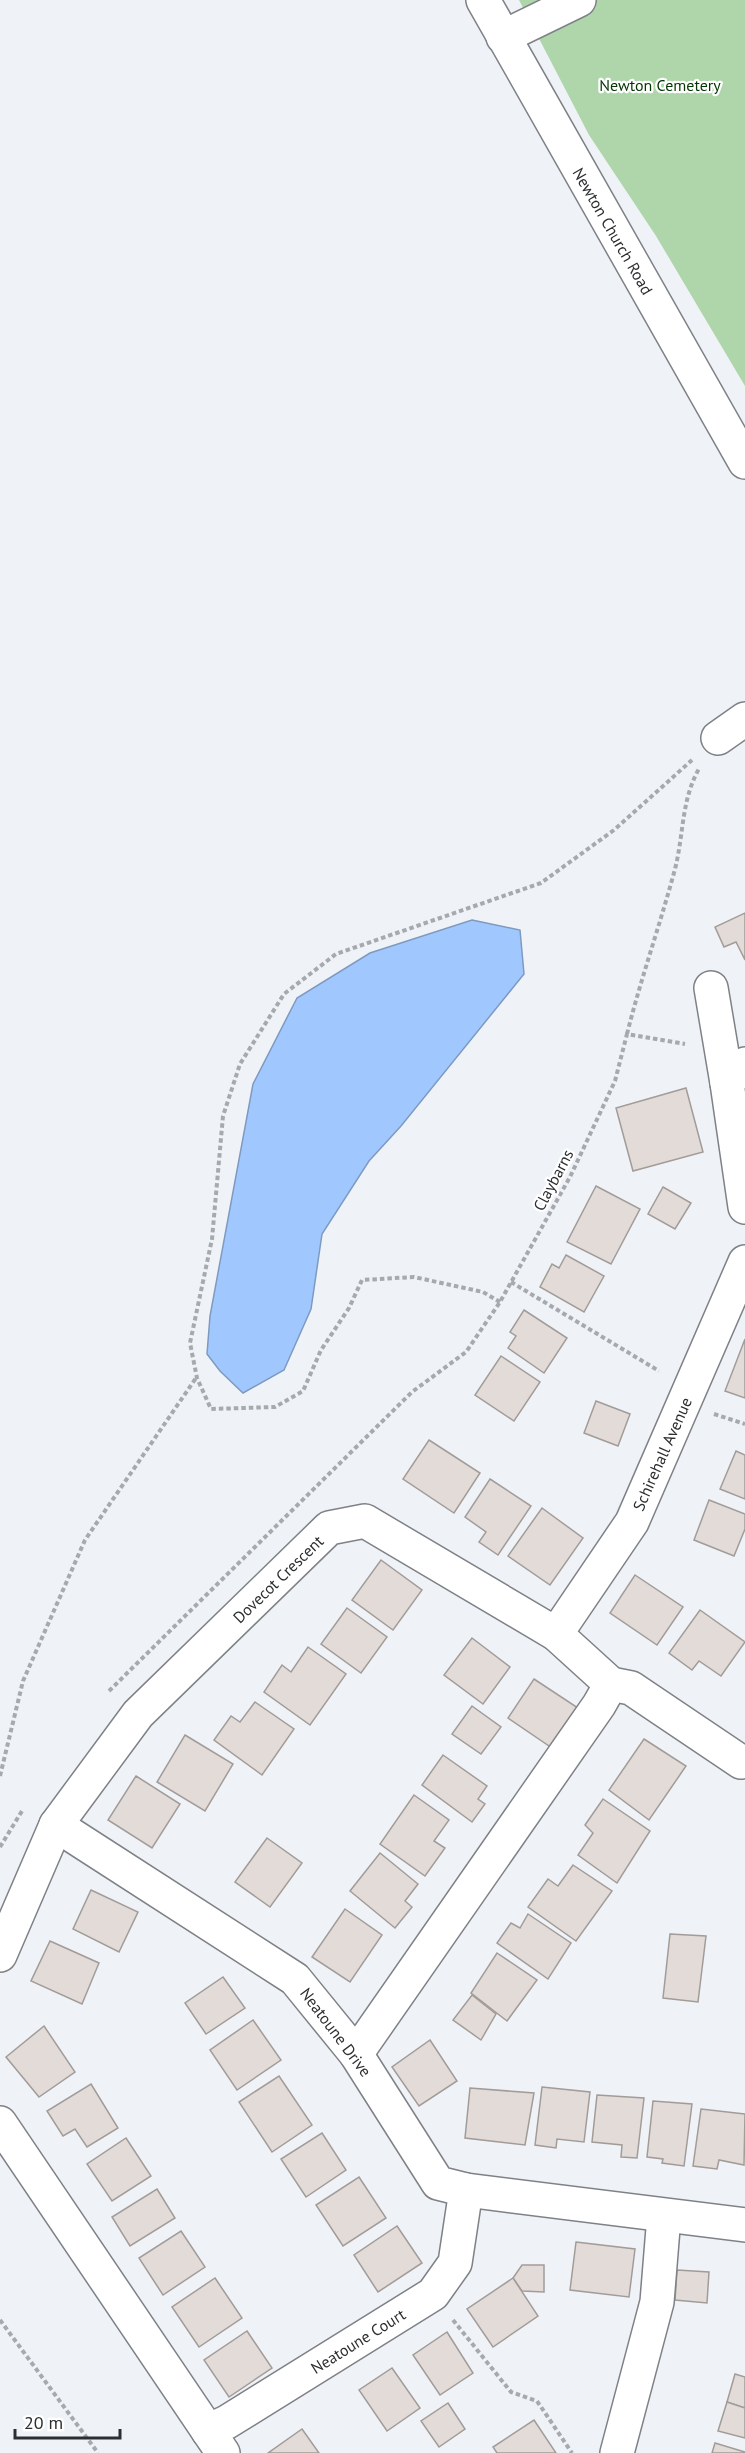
<svg xmlns="http://www.w3.org/2000/svg" width="745" height="2453" font-family="'PT Sans',sans-serif">
<style>
.green{fill:#aed6aa}
.water{fill:#a1c8fe;stroke:#7e9ac0;stroke-width:1.5}
.building{fill:#e2dbd8;stroke:#a29c99;stroke-width:1.5}
.lines{fill:none;stroke-linecap:round;stroke-linejoin:round}
.minor-casing{stroke:#7e8186;stroke-width:36}
.path{stroke:#a6aaae;stroke-width:4;stroke-dasharray:4.5 3;stroke-linecap:butt}
.minor{stroke:#fff;stroke-width:33}
.labels{text-anchor:middle;stroke-width:4.5;stroke-linejoin:round;paint-order:stroke}
.park-label{font-size:16px;fill:#033603;stroke:#fff}
.street-label{font-size:16px;fill:#2c2e30;stroke:#fff}
</style>
<rect width="100%" height="100%" fill="#eff3f8"/>
<path class="green" d="M519,0h226v386l-89,-150 -67,-101z"/>
<path class="water" d="M472,920l48,10 4,44 -123,152 -32,35 -47,73 -11,75 -27,61 -41,23 -23,-22 -13,-17 3,-38 43,-232 44,-86 73,-45z"/>
<g class="building">
<path d="M745,913v47l-9,-18 -12,5 -9,-20z"/>
<path d="M686,1088l17,64 -70,19 -17,-63z"/>
<path d="M596,1186l44,23 -29,55 -44,-22z"/>
<path d="M663,1187l28,16 -16,26 -27,-15z"/>
<path d="M566,1255l38,21 -20,36 -44,-25 12,-23 7,4z"/>
<path d="M524,1310l43,28 -23,35 -36,-25 8,-12 -6,-4z"/>
<path d="M745,1339v59l-20,-7z"/>
<path d="M501,1356l39,26 -26,39 -39,-26z"/>
<path d="M596,1401l34,13 -12,32 -34,-13z"/>
<path d="M429,1440l51,33 -26,40 -51,-34z"/>
<path d="M736,1451l9,4v44l-25,-10z"/>
<path d="M490,1479l41,27 -33,49 -19,-13 7,-10 -21,-15z"/>
<path d="M709,1500l36,14v15l-11,27 -40,-16z"/>
<path d="M542,1508l41,30 -33,47 -42,-29z"/>
<path d="M381,1560l41,30 -29,40 -41,-30z"/>
<path d="M635,1575l48,32 -26,38 -47,-32z"/>
<path d="M347,1608l40,29 -26,36 -40,-29z"/>
<path d="M700,1610l45,32 -24,34 -22,-15 -7,9 -23,-17z"/>
<path d="M472,1638l38,29 -27,37 -39,-29z"/>
<path d="M308,1647l38,27 -36,51 -46,-33 18,-27 9,7z"/>
<path d="M534,1679l44,29 -26,40 -44,-30z"/>
<path d="M255,1702l39,27 -32,46 -48,-35 17,-24 9,6z"/>
<path d="M472,1706l29,21 -20,27 -29,-20z"/>
<path d="M185,1735l48,29 -28,47 -48,-29z"/>
<path d="M644,1739l42,27 -37,54 -40,-30z"/>
<path d="M443,1755l44,31 -9,13 7,5 -13,18 -50,-37z"/>
<path d="M136,1776l44,28 -28,44 -44,-28z"/>
<path d="M414,1795l35,25 -15,21 11,7 -20,28 -45,-32z"/>
<path d="M603,1799l47,32 -33,52 -39,-28 15,-22 -8,-8z"/>
<path d="M267,1838l35,25 -32,44 -35,-25z"/>
<path d="M380,1853l38,31 -13,17 7,6 -17,21 -45,-37z"/>
<path d="M573,1865l39,26 -36,50 -48,-34 20,-28 10,7z"/>
<path d="M91,1890l47,22 -19,40 -46,-23z"/>
<path d="M345,1909l37,26 -32,47 -38,-25z"/>
<path d="M528,1914l43,29 -23,36 -51,-36 14,-20 9,5z"/>
<path d="M670,1934l36,2 -8,66 -35,-4z"/>
<path d="M50,1941l49,22 -17,41 -51,-23z"/>
<path d="M497,1953l40,27 -30,41 -36,-28z"/>
<path d="M223,1977l22,31 -39,26 -21,-31z"/>
<path d="M472,1995l24,19 -15,26 -28,-20z"/>
<path d="M253,2020l28,40 -44,30 -27,-40z"/>
<path d="M44,2026l31,46 -36,25 -33,-40z"/>
<path d="M430,2040l27,41 -38,25 -27,-39z"/>
<path d="M279,2076l33,49 -40,27 -33,-50z"/>
<path d="M91,2084l27,44 -31,19 -12,-18 -12,7 -16,-25z"/>
<path d="M542,2087l48,5 -6,50 -27,-3 -1,9 -21,-3z"/>
<path d="M470,2088l64,5 -9,52 -60,-7z"/>
<path d="M597,2095l47,3 -7,60 -16,-1 1,-12 -30,-3z"/>
<path d="M653,2101l39,3 -8,62 -22,-3 1,-4 -16,-2z"/>
<path d="M701,2109l44,5 -1,51 -25,-5 -2,9 -24,-3z"/>
<path d="M322,2133l24,37 -40,27 -25,-38z"/>
<path d="M126,2138l25,38 -39,25 -25,-37z"/>
<path d="M359,2177l27,41 -43,28 -27,-41z"/>
<path d="M157,2189l18,29 -45,28 -18,-29z"/>
<path d="M397,2226l25,37 -44,29 -24,-37z"/>
<path d="M181,2231l24,36 -42,28 -24,-37z"/>
<path d="M576,2242l59,7 -6,48 -59,-7z"/>
<path d="M522,2265h22v27l-22,-1 -9,-13z"/>
<path d="M677,2270l32,2 -2,31 -32,-3z"/>
<path d="M215,2278l27,40 -43,29 -27,-40z"/>
<path d="M513,2278l25,38 -45,31 -26,-38z"/>
<path d="M247,2331l25,37 -43,29 -25,-37z"/>
<path d="M447,2332l26,41 -33,22 -27,-40z"/>
<path d="M392,2368l28,40 -33,23 -28,-41z"/>
<path d="M735,2374l10,3v31l-18,-6z"/>
<path d="M727,2402l18,6v30l-27,-7z"/>
<path d="M448,2403l17,26 -26,18 -18,-26z"/>
<path d="M534,2420l22,33h-59l-4,-6z"/>
<path d="M302,2429l17,24h-51z"/>
<path d="M715,2443l30,9v1h-33z"/>
</g>
<g class="lines">
<g class="minor-casing">
<g id="minor">
<path d="M483,0l262,462"/>
<path d="M503,37l76,-37"/>
<path d="M718,738l27,-19"/>
<path d="M711,988l16,95"/>
<path d="M745,1064l-18,19 18,124"/>
<path d="M556,1634l76,-112 113,-260"/>
<path d="M56,1825l239,154 61,75 82,129 28,7 279,35"/>
<path d="M0,1955l56,-130 82,-111 191,-186 36,-7 191,113 55,50 20,4 110,74"/>
<path d="M356,2054l243,-349 12,-21"/>
<path d="M0,2123l223,330"/>
<path d="M208,2431l19,-9 206,-128 22,-31 11,-73"/>
<path d="M617,2453l40,-151 7,-86"/>
</g>
</g>
<g class="path">
<path d="M627,1034c14,-56 33,-109 48,-165 9,-35 6,-70 25,-102"/>
<path d="M511,1282l148,89"/>
<path d="M500,1302l-17,-10 -69,-15 -52,3 -13,28 -28,42 -18,41 -28,16 -64,2 -14,-31 -7,-35 22,-104 11,-123 17,-52 44,-70 52,-40 205,-71 73,-53 78,-70"/>
<path d="M714,1414l31,10"/>
<path d="M109,1691l303,-299 54,-40 34,-50 70,-125 45,-96 12,-47 58,10"/>
<path d="M0,1776l23,-95 62,-141 111,-162"/>
<path d="M0,1847l22,-36"/>
<path d="M0,2320l98,133"/>
<path d="M453,2320l58,72 26,9 35,52"/>
</g>
<use href="#minor" class="minor"/>
</g>
<g class="labels">
<g class="park-label">
<text x="660" y="91">Newton Cemetery</text>
</g>
<g class="street-label">
<text transform="translate(613 231) rotate(60)" y="6">Newton Church Road</text>
<text transform="translate(553 1180) rotate(-62)" y="6">Claybarns</text>
<text transform="translate(662 1454) rotate(-66)" y="6">Schirehall Avenue</text>
<text transform="translate(278 1579) rotate(-44)" y="6">Dovecot Crescent</text>
<text transform="translate(336 2032) rotate(53)" y="6">Neatoune Drive</text>
<text transform="translate(358 2341) rotate(-32)" y="6">Neatoune Court</text>
</g>
</g>
<path d="M15 2429v9h105v-9" fill="none" stroke="#2c2e30" stroke-width="3"/>
<text x="24" y="2429" font-size="18" fill="#2c2e30" stroke="#ffffff" stroke-width="4.5" paint-order="stroke">20 m</text>
</svg>
